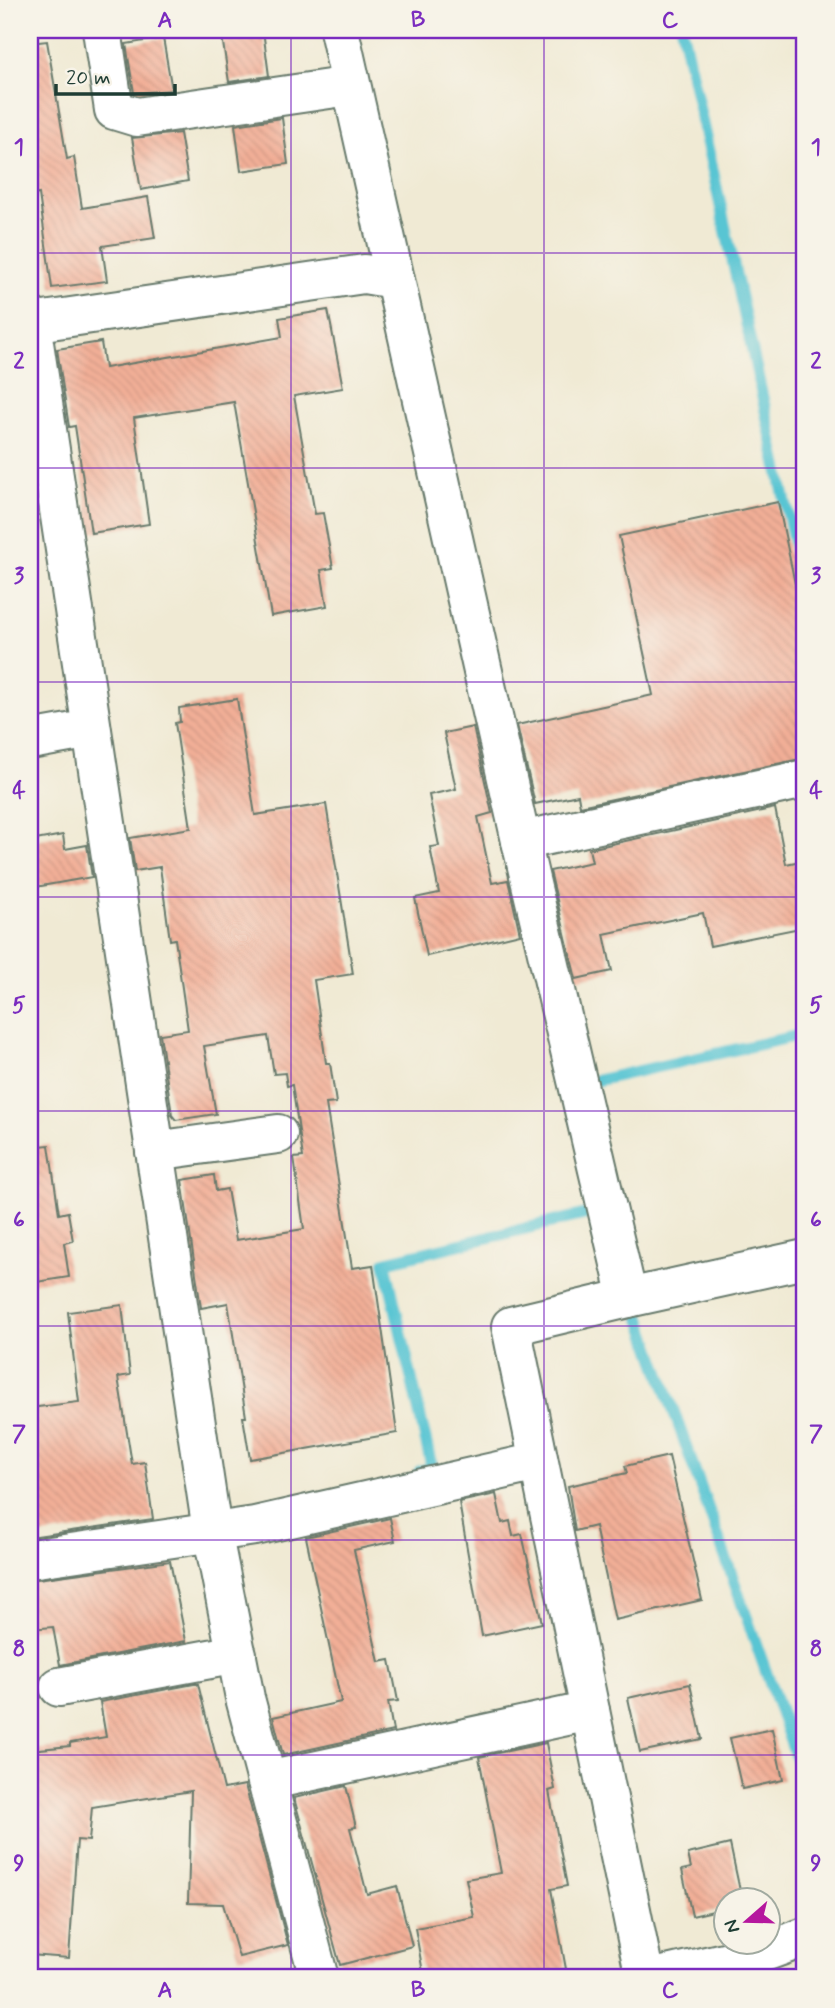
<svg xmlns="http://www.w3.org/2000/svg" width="835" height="2008" font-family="Mynerve,sans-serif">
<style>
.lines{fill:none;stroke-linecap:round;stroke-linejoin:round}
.stream{stroke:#59c5d3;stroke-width:12}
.building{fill:url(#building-back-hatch)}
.minor-casing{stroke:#687a6c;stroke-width:42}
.major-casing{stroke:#687a6c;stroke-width:42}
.minor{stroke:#fff;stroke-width:38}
.major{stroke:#fff;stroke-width:38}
.grid{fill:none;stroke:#7b2cbf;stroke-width:2;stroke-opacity:0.55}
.neatline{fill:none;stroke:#7b2cbf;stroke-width:2.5}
.grid-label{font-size:23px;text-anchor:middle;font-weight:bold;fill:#7b2cbf}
</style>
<defs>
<pattern id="building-back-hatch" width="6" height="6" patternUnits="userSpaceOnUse" patternTransform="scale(1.75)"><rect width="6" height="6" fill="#f2af97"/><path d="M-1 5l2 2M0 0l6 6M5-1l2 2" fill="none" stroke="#cf9783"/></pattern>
</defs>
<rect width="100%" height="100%" fill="#f7f3e8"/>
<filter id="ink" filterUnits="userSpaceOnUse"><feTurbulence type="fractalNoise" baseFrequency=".0143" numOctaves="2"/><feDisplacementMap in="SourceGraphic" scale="14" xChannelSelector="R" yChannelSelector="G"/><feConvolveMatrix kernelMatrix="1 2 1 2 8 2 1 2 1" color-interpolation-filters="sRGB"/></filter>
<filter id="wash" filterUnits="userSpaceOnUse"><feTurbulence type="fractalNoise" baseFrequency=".00686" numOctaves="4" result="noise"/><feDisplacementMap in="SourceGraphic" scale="28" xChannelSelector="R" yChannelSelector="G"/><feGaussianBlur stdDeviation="1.57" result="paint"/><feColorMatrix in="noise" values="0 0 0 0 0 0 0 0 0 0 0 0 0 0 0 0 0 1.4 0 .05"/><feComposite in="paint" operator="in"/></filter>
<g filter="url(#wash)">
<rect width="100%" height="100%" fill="#f0ead4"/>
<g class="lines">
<g class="stream">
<path d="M682,30l123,561"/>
<path d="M592,1091l-2,-9 215,-48"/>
<path d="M639,1313l166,469"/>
<path d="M420,1471l12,-3 -47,-206 210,-50"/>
</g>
</g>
<g id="blocks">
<g class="building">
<path d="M221,30h42l6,46 -40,6z"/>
<path d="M163,38l9,52 -38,3 -8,-49z"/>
<path d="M47,41l20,118 7,-2 8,51 66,-11 7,41 -53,8 5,35 -55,7 -13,-94 -7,1 -2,-17v-135z"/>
<path d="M282,118l6,46 -47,7 -6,-46z"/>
<path d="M180,133l8,48 -47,9 -9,-52z"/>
<path d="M328,310l15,78 -49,8 21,118 8,-1 10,55 -12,2 6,36 -56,10 -37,-214 -100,16 15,106 -58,9 -16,-107 -6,1 -12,-78 44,-7 4,26 177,-31 -3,-19z"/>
<path d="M778,502l27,130v126l-225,48 -2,-11 -43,9 -18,-79 136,-30 -34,-159z"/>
<path d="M237,699l18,116 71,-11 27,170 -39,6 12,83h4l6,40 -10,1 26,164 21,-3 24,168 -147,26 -7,-42h3l-18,-114 -27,5 -19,-128 32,-5 2,16 11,-2 9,51 68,-11 -10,-71 9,-1 -11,-72 -5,1 -2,-13 -11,1 -6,-38 -64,10 12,68 -40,6 -4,-5 -12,-81 28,-4 -13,-91 -5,1 -10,-73 -25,4 -5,-33 61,-10 -16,-105 5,-1 -1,-14z"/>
<path d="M473,727l19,86 -14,4 14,66 16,-3 12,54 -93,22 -12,-58 24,-5 -9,-46 9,-1 -10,-51 27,-6 -12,-56z"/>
<path d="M775,808l11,56 19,-4v67l-95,19 -7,-33 -99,21 8,37 -36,8 -26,-108 42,-9 -3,-13z"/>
<path d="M63,835l2,14 22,-4 5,32 -62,11v-47z"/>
<path d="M49,1145l10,69 9,-2 5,29 -9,2 5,34 -39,6v-136z"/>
<path d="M122,1305l8,70 -12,2 14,87 13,-2 8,57 -123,18v-129l49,-6 -11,-90z"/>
<path d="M669,1456l33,144 -87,20 -20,-94 -20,5 -7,-45 59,-13 -2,-7z"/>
<path d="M496,1494l6,29 8,-2 3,15 9,-2 20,89 -60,13 -23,-134z"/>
<path d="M390,1518l5,23 -41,9 25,112 11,-2 8,41 -10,1 5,29 -110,24 -10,-38 68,-15 -35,-165z"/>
<path d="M170,1561l16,80 -126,24 -7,-38 -23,2v-49z"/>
<path d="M194,1684h4l26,105 21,-4 43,160 -49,12 -16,-53 -35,-1 3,-112 -99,16 -3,34 -12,-1 -8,118 -39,-3v-205l40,-4v-3l36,-6 -6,-35z"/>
<path d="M690,1684l12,55 -62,13 -12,-54z"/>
<path d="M772,1729l11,51 -41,9 -12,-51z"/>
<path d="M546,1743l9,46 -6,2 18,95 -16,3 15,80 -49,9h-93l-9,-50 59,-11 -8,-38 35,-6 -22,-116z"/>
<path d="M346,1786l10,41 -6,1 17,66 30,-8 15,60 -72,19 -46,-167z"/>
<path d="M730,1844l12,56h-16v8l-34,8 -10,-46 9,-2 -3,-14z"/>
</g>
</g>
</g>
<g filter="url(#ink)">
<use href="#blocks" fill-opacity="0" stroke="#687a6c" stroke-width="2"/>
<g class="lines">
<g class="minor-casing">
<g id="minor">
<path d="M102,30l12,80 23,7 213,-31"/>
<path d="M339,30l182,811 107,457 -117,28 134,652"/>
<path d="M30,316l182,1215 33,167 74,280"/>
<path d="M30,323l334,-49 30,5"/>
<path d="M30,740l61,-11"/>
<path d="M521,841l284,-62"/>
<path d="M155,1151l123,-17"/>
<path d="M628,1298l177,-39"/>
<path d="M30,1559l225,-33 283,-64"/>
<path d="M59,1687l178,-33"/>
<path d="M267,1781l323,-70"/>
</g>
</g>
<g class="major-casing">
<path id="major" d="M654,1978l105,-24 46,-17"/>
</g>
<use href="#minor" class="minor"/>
<use href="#major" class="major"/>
</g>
</g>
<path class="grid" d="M291,30v1948M544,30v1948M30,253h775M30,468h775M30,682h775M30,897h775M30,1111h775M30,1326h775M30,1540h775M30,1755h775"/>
<rect width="835" height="2008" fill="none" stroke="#f7f3e8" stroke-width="77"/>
<g transform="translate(747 1921) rotate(250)"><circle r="33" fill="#f7f3e8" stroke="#a1aaa0" stroke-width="2"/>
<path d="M0-5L12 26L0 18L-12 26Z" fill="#b5179e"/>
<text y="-10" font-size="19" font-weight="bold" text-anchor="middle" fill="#1f3d34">N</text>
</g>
<path d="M56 84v10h119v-10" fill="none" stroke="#1f3d34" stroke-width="3.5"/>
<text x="66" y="84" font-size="21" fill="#1f3d34" stroke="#f7f3e8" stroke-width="5" paint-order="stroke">20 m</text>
<rect x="38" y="38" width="758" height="1931" class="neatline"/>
<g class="grid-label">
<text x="165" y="27">A</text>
<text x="418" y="27">B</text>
<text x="670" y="27">C</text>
<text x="19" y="154">1</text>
<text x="816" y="154">1</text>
<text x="19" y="368">2</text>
<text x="816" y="368">2</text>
<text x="19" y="583">3</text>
<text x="816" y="583">3</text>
<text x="19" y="797">4</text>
<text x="816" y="797">4</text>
<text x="19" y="1012">5</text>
<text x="816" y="1012">5</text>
<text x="19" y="1227">6</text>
<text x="816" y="1227">6</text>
<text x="19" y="1441">7</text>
<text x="816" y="1441">7</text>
<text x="19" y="1656">8</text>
<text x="816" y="1656">8</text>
<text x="19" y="1870">9</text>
<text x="816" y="1870">9</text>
<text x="165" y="1997">A</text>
<text x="418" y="1997">B</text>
<text x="670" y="1997">C</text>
</g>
</svg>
